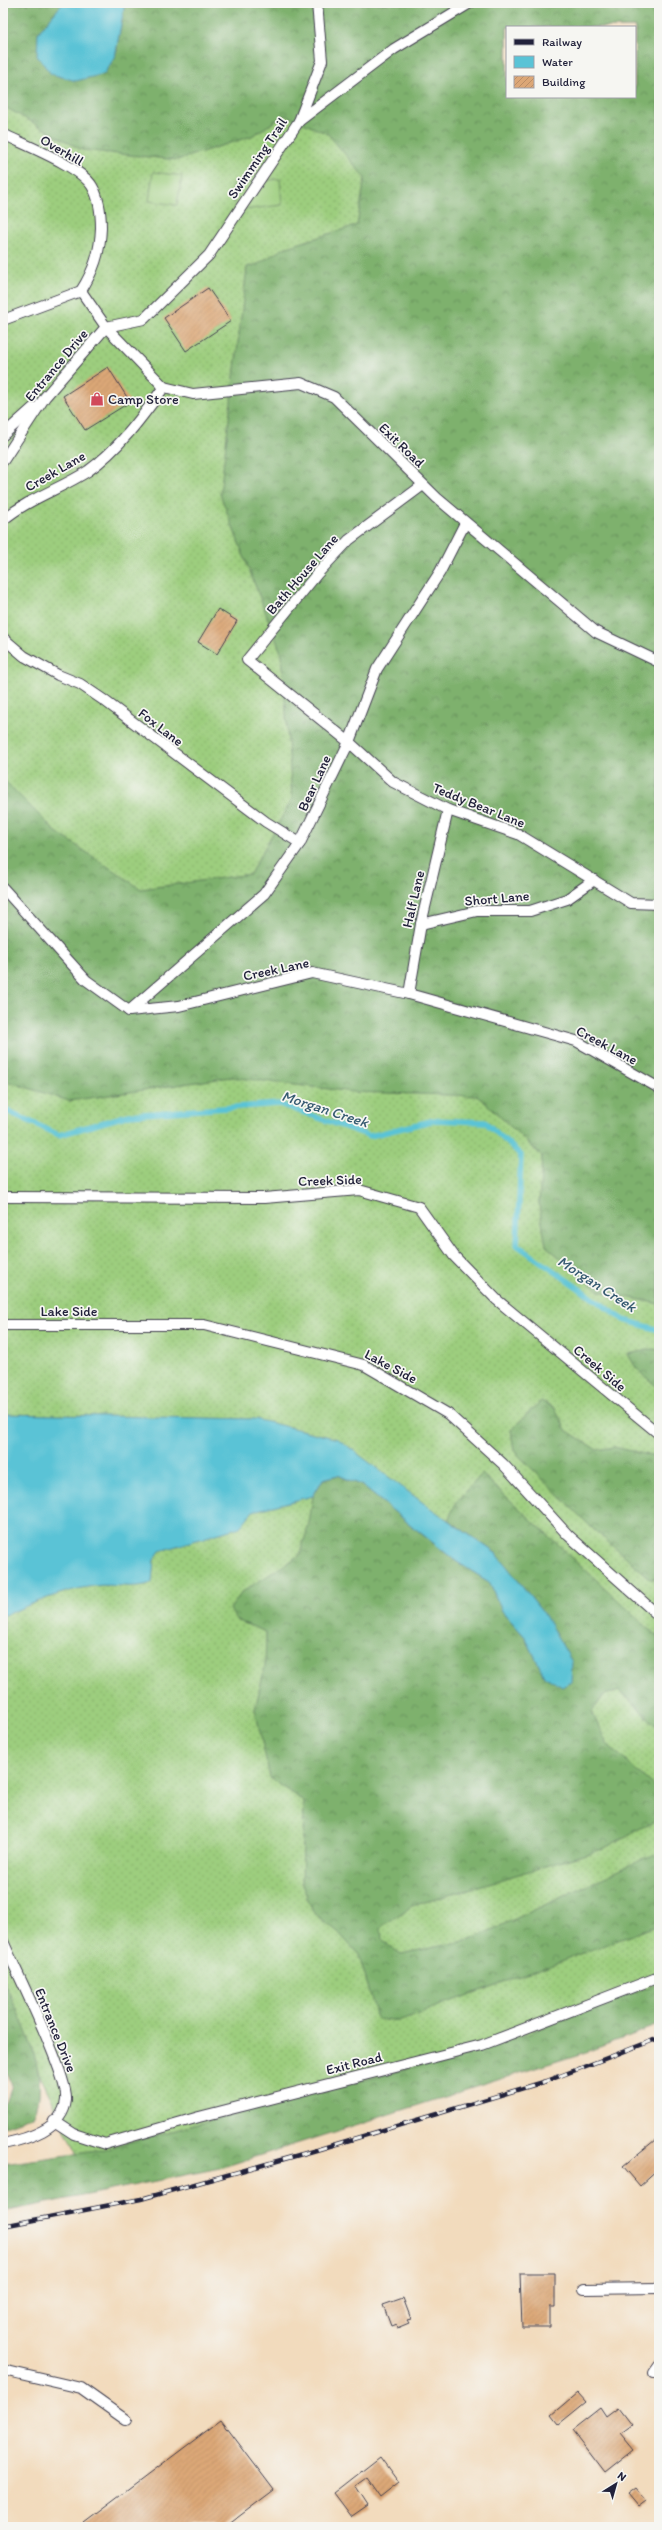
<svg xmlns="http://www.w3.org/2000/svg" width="662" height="2530" font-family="Itim,sans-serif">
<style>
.grass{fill:url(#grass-dots);stroke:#60785c;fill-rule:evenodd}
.forest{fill:url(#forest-crowns);stroke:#506a54;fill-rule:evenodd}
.pitch{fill:#9dce7e;stroke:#60785c}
.water{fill:#5ac3d6;stroke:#3e7288}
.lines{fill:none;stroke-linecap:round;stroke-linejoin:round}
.stream{stroke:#5ac3d6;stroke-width:5.5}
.building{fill:url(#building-hatch)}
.lane-casing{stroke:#413e4e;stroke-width:12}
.lane{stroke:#fff;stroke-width:10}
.rail-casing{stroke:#22223b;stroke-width:4.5}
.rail{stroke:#f6f6f2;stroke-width:3;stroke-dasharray:9;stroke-linecap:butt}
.labels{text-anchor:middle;stroke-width:3.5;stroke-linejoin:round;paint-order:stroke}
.street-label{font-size:14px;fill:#22223b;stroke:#f6f6f2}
.poi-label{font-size:14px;fill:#22223b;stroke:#f6f6f2;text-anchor:start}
.water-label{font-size:15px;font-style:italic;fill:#365a71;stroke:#f6f6f2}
</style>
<defs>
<pattern id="grass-dots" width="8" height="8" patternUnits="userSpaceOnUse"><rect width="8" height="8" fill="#9dce7e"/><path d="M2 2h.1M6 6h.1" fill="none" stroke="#87b16e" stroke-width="1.8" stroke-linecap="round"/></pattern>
<pattern id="forest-crowns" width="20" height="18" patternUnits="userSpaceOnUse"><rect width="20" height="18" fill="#7eb16d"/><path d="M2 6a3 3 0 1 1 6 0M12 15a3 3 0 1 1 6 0" fill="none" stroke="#67905b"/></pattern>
<pattern id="building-hatch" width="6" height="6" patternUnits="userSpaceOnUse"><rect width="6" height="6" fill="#dca777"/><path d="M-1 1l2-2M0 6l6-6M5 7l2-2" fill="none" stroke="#bc8f68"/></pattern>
</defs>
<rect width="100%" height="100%" fill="#f6f6f2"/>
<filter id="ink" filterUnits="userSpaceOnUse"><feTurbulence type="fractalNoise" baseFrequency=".025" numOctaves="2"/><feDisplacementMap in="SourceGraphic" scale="8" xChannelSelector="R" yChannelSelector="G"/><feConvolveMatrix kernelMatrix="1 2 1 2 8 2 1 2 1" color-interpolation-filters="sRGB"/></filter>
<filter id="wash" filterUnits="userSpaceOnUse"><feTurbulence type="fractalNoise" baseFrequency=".012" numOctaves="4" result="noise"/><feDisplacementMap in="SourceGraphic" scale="16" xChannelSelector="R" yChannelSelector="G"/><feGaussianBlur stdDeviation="0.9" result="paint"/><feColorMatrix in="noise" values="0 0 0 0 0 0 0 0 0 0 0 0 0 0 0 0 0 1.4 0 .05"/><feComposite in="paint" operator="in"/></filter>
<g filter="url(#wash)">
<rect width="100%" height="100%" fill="#f2dbbd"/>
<path class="grass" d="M3,3h656v1990l-176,69 -402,99 -78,-163zM507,27h128v70h-128z"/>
<g class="forest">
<path d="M3,3h60l-2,4 43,67 11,-17 10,-54h534v1301l-60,-13 -53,-45 -7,-41 3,-49 -64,-60 -125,-4 -122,-15 -162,24 -66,-21v-301l52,52 86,58 109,-15 42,-75 -10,-144 -62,-161 27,-227 11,-3 26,-16 73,-23 8,-47 -37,-44 -43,-19 -33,21 -75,24 -95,-10 -79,-44zM507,27h128v70h-128z"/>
<path d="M653,1349l6,1v39l-23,-21 -8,-14z"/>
<path d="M541,1401l14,7 11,22 31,20 17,-3 35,8 10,-1v126l-9,-1 -60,-53 -76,-75 -3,-21z"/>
<path d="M482,1474l177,164v90l-39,-37 -16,4 -12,17 15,32 52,47v27l-56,31 -191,57 -31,21 1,14 19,13 69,-14 175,-82 14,-3v70l-261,96 -21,-3 -18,-63 -21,-23 -25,-20 -11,-28 2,-82 -34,-24 -15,-69 10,-42 1,-35 -30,-12 -6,-11 12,-17 58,-37 9,-32 4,-27 10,-17 15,-4 23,10 96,77 32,20 13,29 24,27 18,38 -47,-122 -49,-34 8,-17z"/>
<path d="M3,1980c16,36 51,98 30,136l-30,11v-22l3,-2 6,-17 -9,-21z"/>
<path d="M659,1983v42l-73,27 -366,116 -217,44v-48l93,-13 401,-106z"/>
</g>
<g class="pitch">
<path d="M153,172l29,4 -5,29 -28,-4z"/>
<path d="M280,179l2,26 -47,6 -3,-27z"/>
</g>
<g class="water">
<path d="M63,3h62l-10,54 -11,17 -28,7 -25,-7 -14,-18 1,-23z"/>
<path d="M3,1414l252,5 83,20 88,66 71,49 46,58 29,50 -1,20 -9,5 -18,-11 -18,-38 -24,-27 -13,-29 -32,-20 -96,-77 -23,-10 -15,4 -10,17 -60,15 -13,16 -80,24 -6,9 -2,23c-19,7 -39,0 -58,3 -31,4 -63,18 -91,30z"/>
</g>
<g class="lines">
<path class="stream" d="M3,1109l56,26 70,-20 150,-11 91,32 65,-16 50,2 36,33 -4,90 107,75 35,10"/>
</g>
<g id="blocks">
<g class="building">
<path d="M208,288l23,33 -45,30 -22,-33z"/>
<path d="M108,367l22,35 -45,28 -22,-34z"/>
<path d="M218,609l19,12 -20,33 -19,-12z"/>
<path d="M655,2140l4,5v24l-19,17 -17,-20z"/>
<path d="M520,2273h35v34h-5v20h-28z"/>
<path d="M403,2298l8,21 -4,1 2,3 -12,5 -1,-4 -5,2 -8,-21z"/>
<path d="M578,2393l8,9 -27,22 -7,-9z"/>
<path d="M600,2408l6,9 12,-9 13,17 -11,8 14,17 -29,23 -33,-43z"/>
<path d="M221,2420l53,70 -49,37h-138l-3,-4z"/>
<path d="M380,2457l19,26 -19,15 -14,-20 -11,8 13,20 -16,11 -18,-24z"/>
<path d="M636,2488l10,12 -8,6 -10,-12z"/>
</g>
</g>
</g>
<g filter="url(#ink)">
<use href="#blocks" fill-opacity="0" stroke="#413e4e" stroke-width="1"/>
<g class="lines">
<g class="lane-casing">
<g id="lane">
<path d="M299,121l23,-60 -5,-58"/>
<path d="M3,134c22,11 77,32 89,52 8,13 9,28 9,42 -1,25 -7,42 -20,63"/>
<path d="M3,320l78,-29 25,36 58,60 29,7 108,-11 33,14 103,101 159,134 63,30"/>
<path d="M106,327l38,-8 65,-64 90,-134 95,-72 76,-46"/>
<path d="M3,435l30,-27"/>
<path d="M3,461l42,-64 61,-70"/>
<path d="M423,485l-74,55 -32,34 -70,86 102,82 44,40 55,28 70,24 113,69 28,1"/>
<path d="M3,520c25,-21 57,-31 85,-49 31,-22 54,-54 76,-84"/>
<path d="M3,638l21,18 34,19 22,9 25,17 161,121 34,21"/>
<path d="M3,888l83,92 43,31 50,-5 133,-33 97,21 167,47 83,47"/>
<path d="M421,924l56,-13h53l37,-12 27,-19"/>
<path d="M409,994l12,-70 27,-114"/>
<path d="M129,1011l135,-117 36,-51 49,-101 28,-73 63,-97 25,-49"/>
<path d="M3,1197l261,1 95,-8 60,17 35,49 43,44 162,134"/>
<path d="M3,1325h201l160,40 84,49 55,50 65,71 91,81"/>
<path d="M3,1941c12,28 66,136 63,159 -3,29 -39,39 -63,44"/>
<path d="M54,2121l20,13 31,10 94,-27 283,-72 177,-68"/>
<path d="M584,2289l75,-1"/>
<path d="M3,2370l78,18 45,32"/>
<path d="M654,2373l5,-7"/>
</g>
</g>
<use href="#lane" class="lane"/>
<g class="rail-casing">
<path id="rail" d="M3,2226l138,-27 172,-48 234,-70 112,-43"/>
</g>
<use href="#rail" class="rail"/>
</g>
</g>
<defs>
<g id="shop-bare" transform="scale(1.08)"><path d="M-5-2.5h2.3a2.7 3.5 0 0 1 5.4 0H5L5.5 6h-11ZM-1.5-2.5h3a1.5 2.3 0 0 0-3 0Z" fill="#d1495b" stroke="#f6f6f2" stroke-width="2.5" paint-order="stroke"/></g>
</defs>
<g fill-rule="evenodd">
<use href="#shop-bare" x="97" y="399"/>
</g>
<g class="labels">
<g class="street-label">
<text transform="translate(62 150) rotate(30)" y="5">Overhill</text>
<text transform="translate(257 158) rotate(-56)" y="5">Swimming Trail</text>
<text transform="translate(56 365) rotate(-50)" y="5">Entrance Drive</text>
<text transform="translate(402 445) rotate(44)" y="5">Exit Road</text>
<text transform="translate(55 471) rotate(-30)" y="5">Creek Lane</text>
<text transform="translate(302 574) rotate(-49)" y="5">Bath House Lane</text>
<text transform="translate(161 727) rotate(38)" y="5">Fox Lane</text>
<text transform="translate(314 783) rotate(-65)" y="5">Bear Lane</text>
<text transform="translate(479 805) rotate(22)" y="5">Teddy Bear Lane</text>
<text transform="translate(497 898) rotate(-5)" y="5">Short Lane</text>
<text transform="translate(413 899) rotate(-77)" y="5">Half Lane</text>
<text transform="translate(276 969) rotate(-12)" y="5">Creek Lane</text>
<text transform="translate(607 1045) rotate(28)" y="5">Creek Lane</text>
<text transform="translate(330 1180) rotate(-2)" y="5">Creek Side</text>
<text x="69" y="1316">Lake Side</text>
<text transform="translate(391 1366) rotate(28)" y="5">Lake Side</text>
<text transform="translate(600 1368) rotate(40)" y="5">Creek Side</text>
<text transform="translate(56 2030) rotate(68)" y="5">Entrance Drive</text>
<text transform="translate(354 2063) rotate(-14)" y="5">Exit Road</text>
</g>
<g class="poi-label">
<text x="108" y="404">Camp Store</text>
</g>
<g class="water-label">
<text transform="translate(325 1109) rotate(18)" y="5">Morgan Creek</text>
<text transform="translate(597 1284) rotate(33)" y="5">Morgan Creek</text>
</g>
</g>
<rect width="662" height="2530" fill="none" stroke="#f6f6f2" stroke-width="16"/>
<rect x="506" y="26" width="130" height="72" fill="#f6f6f2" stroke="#a1a1a9"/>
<rect x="514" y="39" width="20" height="6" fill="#22223b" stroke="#a1a1a9"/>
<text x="542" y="46" font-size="12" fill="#22223b">Railway</text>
<rect x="514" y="56" width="20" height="12" fill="#5ac3d6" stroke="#a1a1a9"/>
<text x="542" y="66" font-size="12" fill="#22223b">Water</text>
<rect x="514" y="76" width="20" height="12" fill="url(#building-hatch)" stroke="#a1a1a9"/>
<text x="542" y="86" font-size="12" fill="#22223b">Building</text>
<g transform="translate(616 2484) rotate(37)" stroke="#f6f6f2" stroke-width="3" paint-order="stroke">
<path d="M0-3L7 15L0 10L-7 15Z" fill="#22223b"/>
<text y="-6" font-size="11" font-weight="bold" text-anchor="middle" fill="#22223b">N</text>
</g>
</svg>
